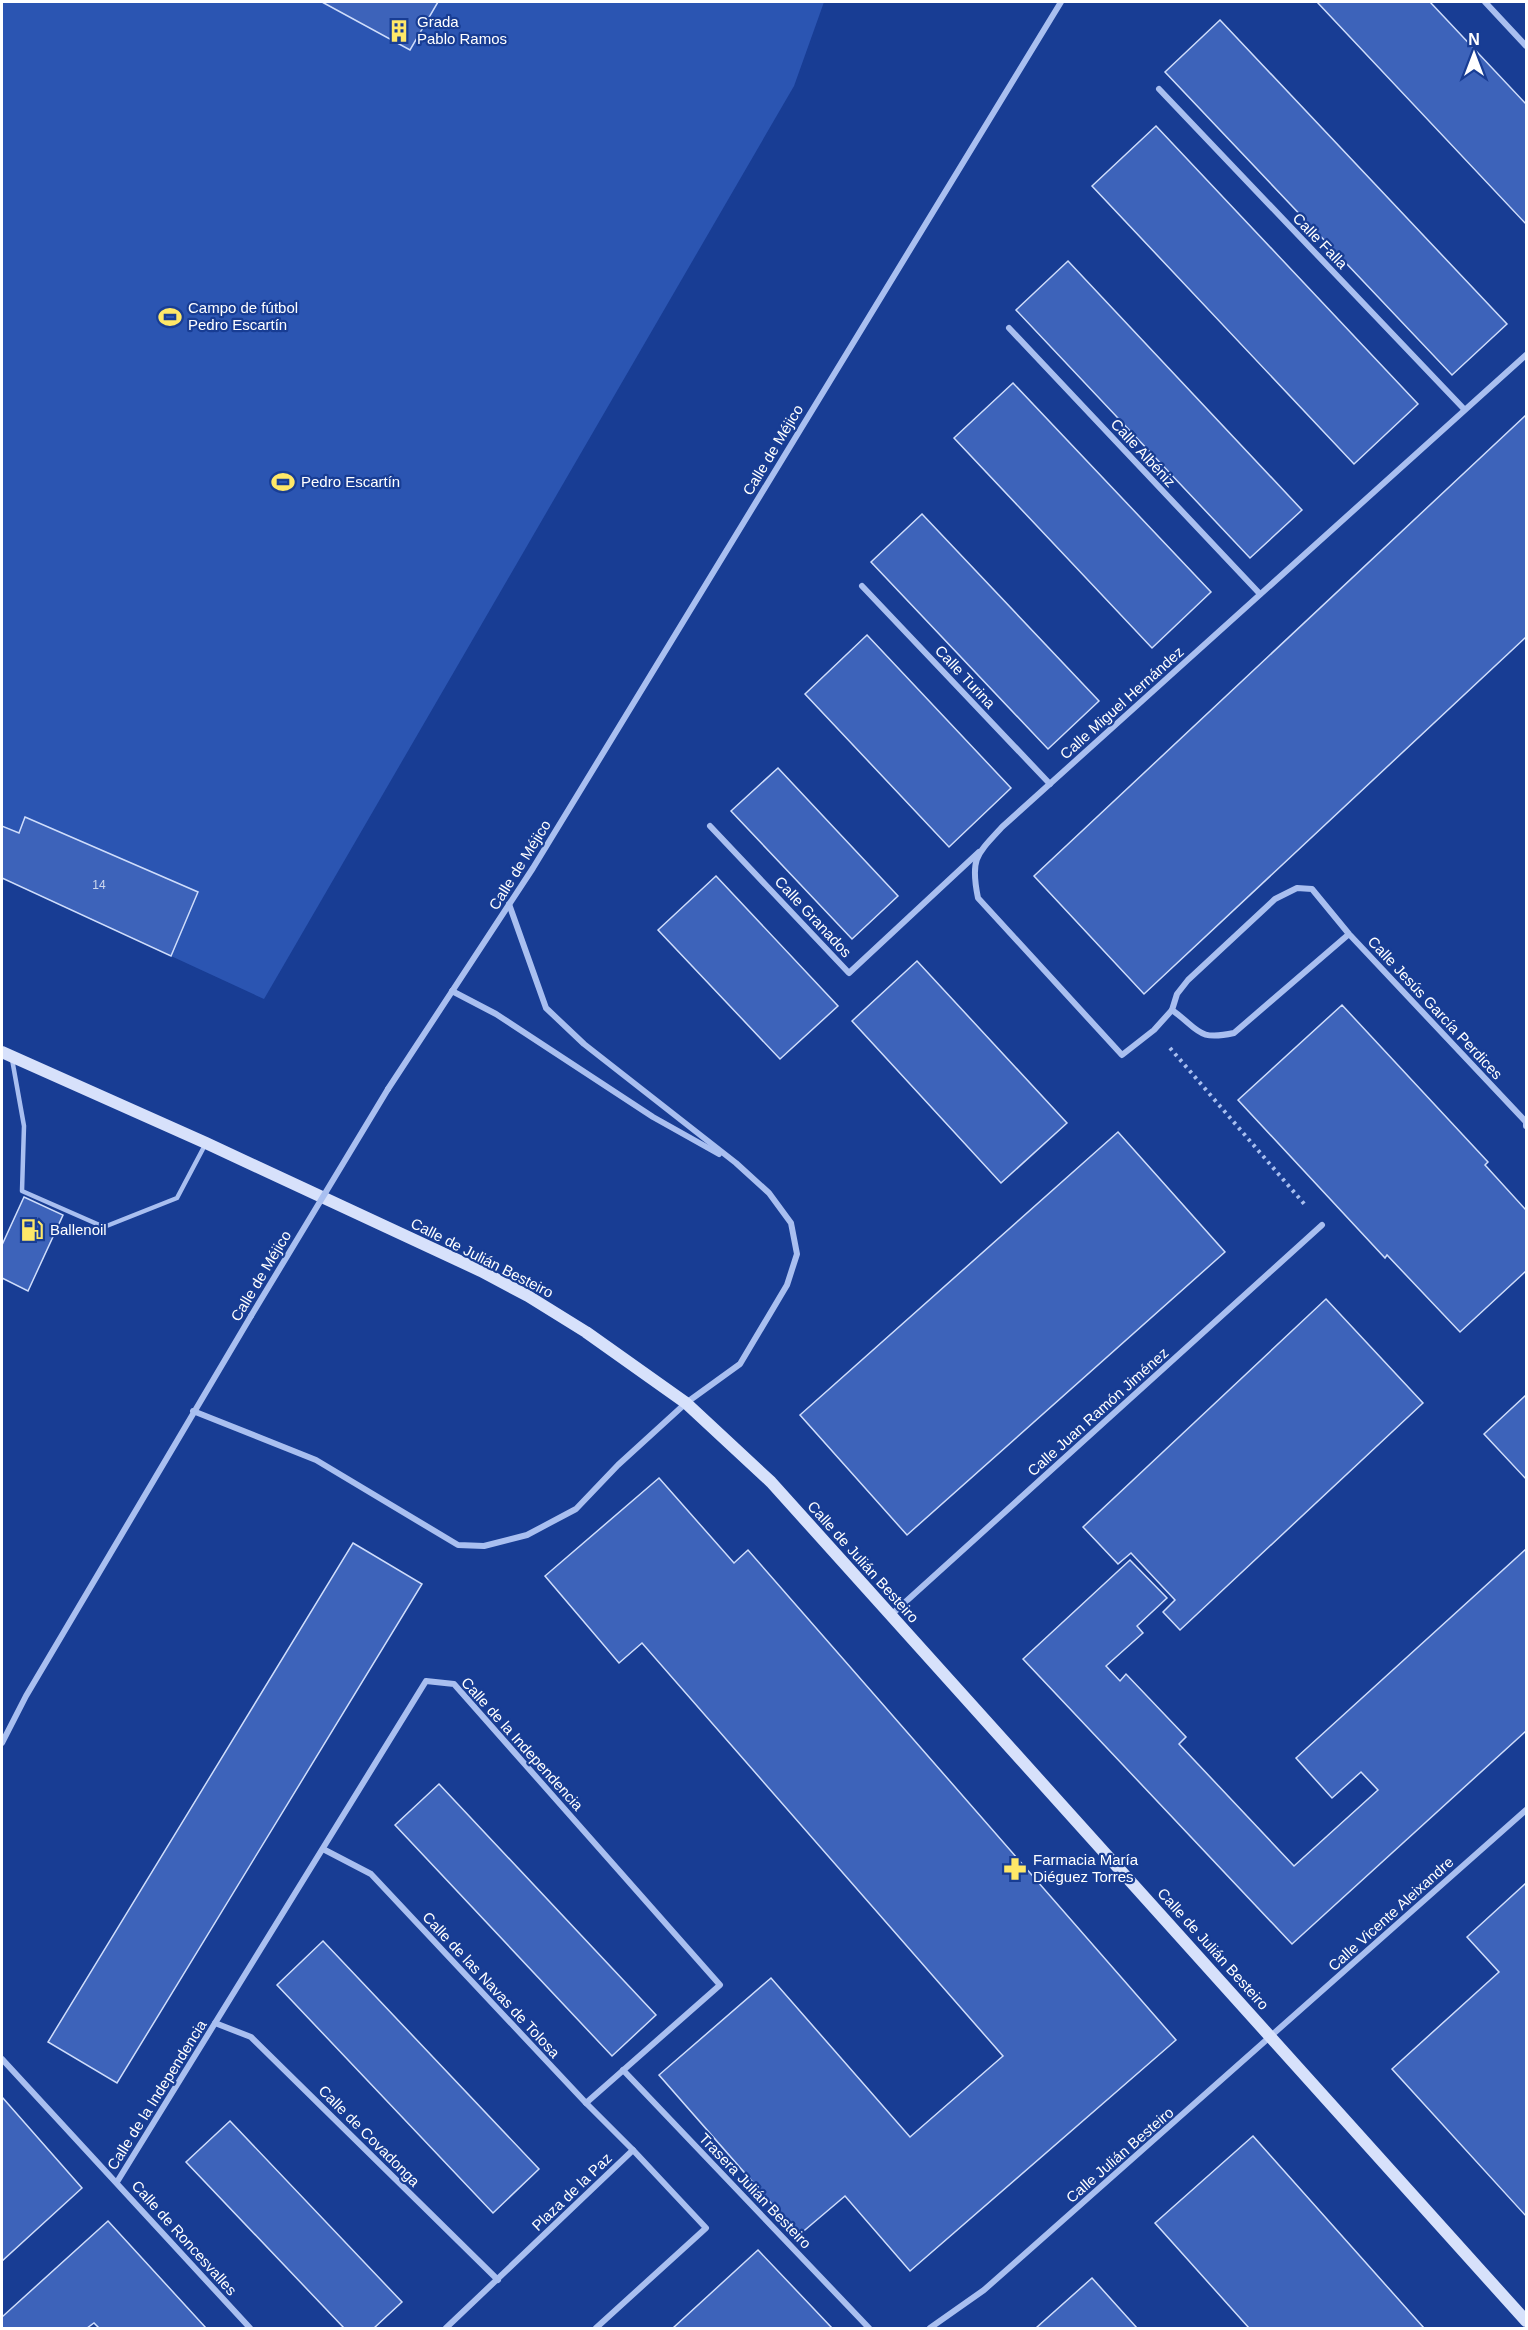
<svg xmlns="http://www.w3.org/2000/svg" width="1528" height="2330" font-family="Helvetica,sans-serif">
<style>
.green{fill:#2b55b2}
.building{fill:#3d63ba;stroke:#cfddfb;stroke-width:1.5}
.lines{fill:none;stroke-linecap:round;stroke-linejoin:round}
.path{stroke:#a9bff0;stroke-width:4;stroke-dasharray:3 4.5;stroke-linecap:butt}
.lane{stroke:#a9bff0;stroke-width:4.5}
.street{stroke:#a9bff0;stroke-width:6}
.secondary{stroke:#d7e1fb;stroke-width:12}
.street-bridge{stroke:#a9bff0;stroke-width:6}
.labels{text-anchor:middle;stroke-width:4.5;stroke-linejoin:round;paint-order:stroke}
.number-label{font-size:12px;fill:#ced8ee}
.poi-label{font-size:15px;fill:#fff;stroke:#183d94;text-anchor:start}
.street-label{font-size:15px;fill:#fff;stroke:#183d94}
</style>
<rect width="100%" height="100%" fill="#183d94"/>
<path class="green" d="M2,2h822l-30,84 -530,913 -262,-121z"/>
<g class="building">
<path d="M322,2h116l-28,48z"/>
<path d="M1317,2h113l96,102v120z"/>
<path d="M1220,20l287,304 -55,51 -287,-303z"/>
<path d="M1156,126l262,278 -64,60 -262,-278z"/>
<path d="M1068,261l234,249 -52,48 -234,-248z"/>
<path d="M1013,383l198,209 -59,56 -198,-210z"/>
<path d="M1526,415v222l-382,357 -110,-118z"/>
<path d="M922,514l177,187 -51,48 -177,-187z"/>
<path d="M867,635l144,153 -62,59 -144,-153z"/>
<path d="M778,768l120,128 -46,43 -121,-128z"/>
<path d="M25,817l173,75 -27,64 -169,-78v-52l17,7z"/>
<path d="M716,876l122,130 -58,53 -122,-129z"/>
<path d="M917,961l150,162 -66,60 -149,-162z"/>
<path d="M1342,1005l146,157 -3,3 41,45v61l-66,61 -73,-77 -2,3 -147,-158z"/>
<path d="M1118,1132l107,120 -318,283 -107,-120z"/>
<path d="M24,1197l39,18 -35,76 -26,-13v-33z"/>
<path d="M1326,1299l97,104 -243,227 -17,-18 12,-12 -44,-47 -13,11 -35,-37z"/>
<path d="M1526,1395v84l-42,-45z"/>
<path d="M659,1478l75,85 14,-13 428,490 -266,231 -65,-75 -46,39 -140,-160 112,-97 139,159 93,-81 -361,-413 -23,20 -74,-87z"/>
<path d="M353,1543l69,41 -305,499 -69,-41z"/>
<path d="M1526,1549v182l-234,213 -269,-285 107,-99 37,38 -30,28 6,7 -37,33 14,15 6,-7 60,63 -7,7 115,122 84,-76 -17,-18 -29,26 -36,-40z"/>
<path d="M439,1784l217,231 -44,41 -217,-231z"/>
<path d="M1526,1883v333l-134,-147 107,-97 -32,-35z"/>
<path d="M323,1941l216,228 -46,44 -216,-228z"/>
<path d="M2,2097l80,91 -80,73z"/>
<path d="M230,2121l172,181 -28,26h-30l-158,-166z"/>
<path d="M1253,2136l171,192h-175l-94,-105z"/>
<path d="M108,2221l98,107h-107l-5,-5 -7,5h-85v-11z"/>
<path d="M758,2250l74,78h-159z"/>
<path d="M1092,2278l45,50h-101z"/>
</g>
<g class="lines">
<path class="path" d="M1170,1048l136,158"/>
<path class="lane" d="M12,1059l12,67 -2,65 82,36 73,-29 28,-53"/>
<g class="street">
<path d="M1485,2l41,44"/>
<path d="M1159,89l305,320"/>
<path d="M1009,328l251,266"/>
<path d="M862,586l188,198"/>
<path d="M710,826l139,147 130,-121"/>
<path d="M1349,934l-115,99c-37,8 -34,-3 -62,-23l5,-16 11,-14 87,-81 22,-11 15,1 37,45 177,188v4"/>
<path d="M452,991l44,23 157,103 66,37"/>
<path d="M1172,1010l-18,20 -32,25 -144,-157c-8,-39 -2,-43 24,-71l524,-472"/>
<path d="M388,1089l145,-221 528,-866"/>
<path d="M193,1411l123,49 142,85 26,1 43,-11 49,-26 42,-44 68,-62 54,-39 47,-79 10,-31 -6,-31 -22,-30 -33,-30 -152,-119 -38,-36 -37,-104"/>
<path d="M891,1615l431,-390"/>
<path d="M2,1743l24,-47 225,-380"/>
<path d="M323,1849l48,25 215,229 47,47"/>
<path d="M215,2023l36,14 247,243"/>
<path d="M2,2059l248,269"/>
<path d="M623,2070l246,258"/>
<path d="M117,2182l309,-501 28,3 266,301 -134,118"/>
<path d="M446,2328l187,-178 73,78 -110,100"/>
<path d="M930,2328l54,-38 542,-480"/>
</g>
<path class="secondary" d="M2,1052l204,91 275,128 47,25 58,36 100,71 85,79 755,839"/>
<path class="street-bridge" d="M251,1316l137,-227"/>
</g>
<defs>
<g id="building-bare" transform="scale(1.8)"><path d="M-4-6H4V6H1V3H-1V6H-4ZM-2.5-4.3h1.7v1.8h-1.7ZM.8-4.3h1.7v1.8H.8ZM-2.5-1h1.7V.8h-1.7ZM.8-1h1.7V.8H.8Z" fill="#ffe868" stroke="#183d94" stroke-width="2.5" paint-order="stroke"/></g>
<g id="stadium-bare" transform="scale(1.8)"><path d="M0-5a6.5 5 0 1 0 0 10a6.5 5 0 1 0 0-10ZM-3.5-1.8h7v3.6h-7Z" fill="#ffe868" stroke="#183d94" stroke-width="2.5" paint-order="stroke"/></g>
<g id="fuel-bare" transform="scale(1.8)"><path d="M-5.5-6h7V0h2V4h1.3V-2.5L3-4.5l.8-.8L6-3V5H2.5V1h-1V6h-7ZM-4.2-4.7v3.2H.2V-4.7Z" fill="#ffe868" stroke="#183d94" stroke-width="2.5" paint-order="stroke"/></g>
<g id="pharmacy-bare" transform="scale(1.8)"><path d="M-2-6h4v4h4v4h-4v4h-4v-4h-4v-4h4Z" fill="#ffe868" stroke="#183d94" stroke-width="2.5" paint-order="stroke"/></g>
</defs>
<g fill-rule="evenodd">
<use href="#building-bare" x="399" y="31"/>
<use href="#stadium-bare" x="170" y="317"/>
<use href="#stadium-bare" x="283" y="482"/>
<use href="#fuel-bare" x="32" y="1230"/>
<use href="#pharmacy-bare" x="1015" y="1869"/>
</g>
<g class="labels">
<g class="number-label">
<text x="99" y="889">14</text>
</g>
<g class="poi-label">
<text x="417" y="27">Grada<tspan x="417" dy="17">Pablo Ramos</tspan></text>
<text x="188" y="313">Campo de fútbol<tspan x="188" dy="17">Pedro Escartín</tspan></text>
<text x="301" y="487">Pedro Escartín</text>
<text x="50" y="1235">Ballenoil</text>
<text x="1033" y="1865">Farmacia María<tspan x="1033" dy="17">Diéguez Torres</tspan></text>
</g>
<g class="street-label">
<text transform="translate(1320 241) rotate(46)" y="5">Calle Falla</text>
<text transform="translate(773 450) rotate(-59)" y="5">Calle de Méjico</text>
<text transform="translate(1143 453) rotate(47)" y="5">Calle Albéniz</text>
<text transform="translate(965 677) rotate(47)" y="5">Calle Turina</text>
<text transform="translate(1122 703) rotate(-42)" y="5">Calle Miguel Hernández</text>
<text transform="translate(520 865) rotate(-58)" y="5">Calle de Méjico</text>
<text transform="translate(813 917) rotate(47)" y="5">Calle Granados</text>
<text transform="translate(1435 1008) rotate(47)" y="5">Calle Jesús García Perdices</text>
<text transform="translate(482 1258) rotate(27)" y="5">Calle de Julián Besteiro</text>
<text transform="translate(261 1276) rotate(-59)" y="5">Calle de Méjico</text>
<text transform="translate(1098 1412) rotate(-42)" y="5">Calle Juan Ramón Jiménez</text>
<text transform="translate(863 1562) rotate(48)" y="5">Calle de Julián Besteiro</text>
<text transform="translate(522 1744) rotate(48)" y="5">Calle de la Independencia</text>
<text transform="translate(1391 1914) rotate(-42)" y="5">Calle Vicente Aleixandre</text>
<text transform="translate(1213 1949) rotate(48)" y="5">Calle de Julián Besteiro</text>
<text transform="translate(491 1985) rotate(47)" y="5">Calle de las Navas de Tolosa</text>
<text transform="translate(157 2095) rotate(-58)" y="5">Calle de la Independencia</text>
<text transform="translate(369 2136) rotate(45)" y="5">Calle de Covadonga</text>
<text transform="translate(1120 2155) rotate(-41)" y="5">Calle Julián Besteiro</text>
<text transform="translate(755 2191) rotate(46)" y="5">Trasera Julián Besteiro</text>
<text transform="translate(572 2192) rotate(-44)" y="5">Plaza de la Paz</text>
<text transform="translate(184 2238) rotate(48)" y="5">Calle de Roncesvalles</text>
</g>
</g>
<rect width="1528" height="2330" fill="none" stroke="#ffffff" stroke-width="6"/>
<g transform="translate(1474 54)" stroke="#183d94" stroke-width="4.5" paint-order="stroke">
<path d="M0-4.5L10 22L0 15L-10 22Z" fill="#ffffff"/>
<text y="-9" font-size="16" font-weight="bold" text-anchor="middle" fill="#ffffff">N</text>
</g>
</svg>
